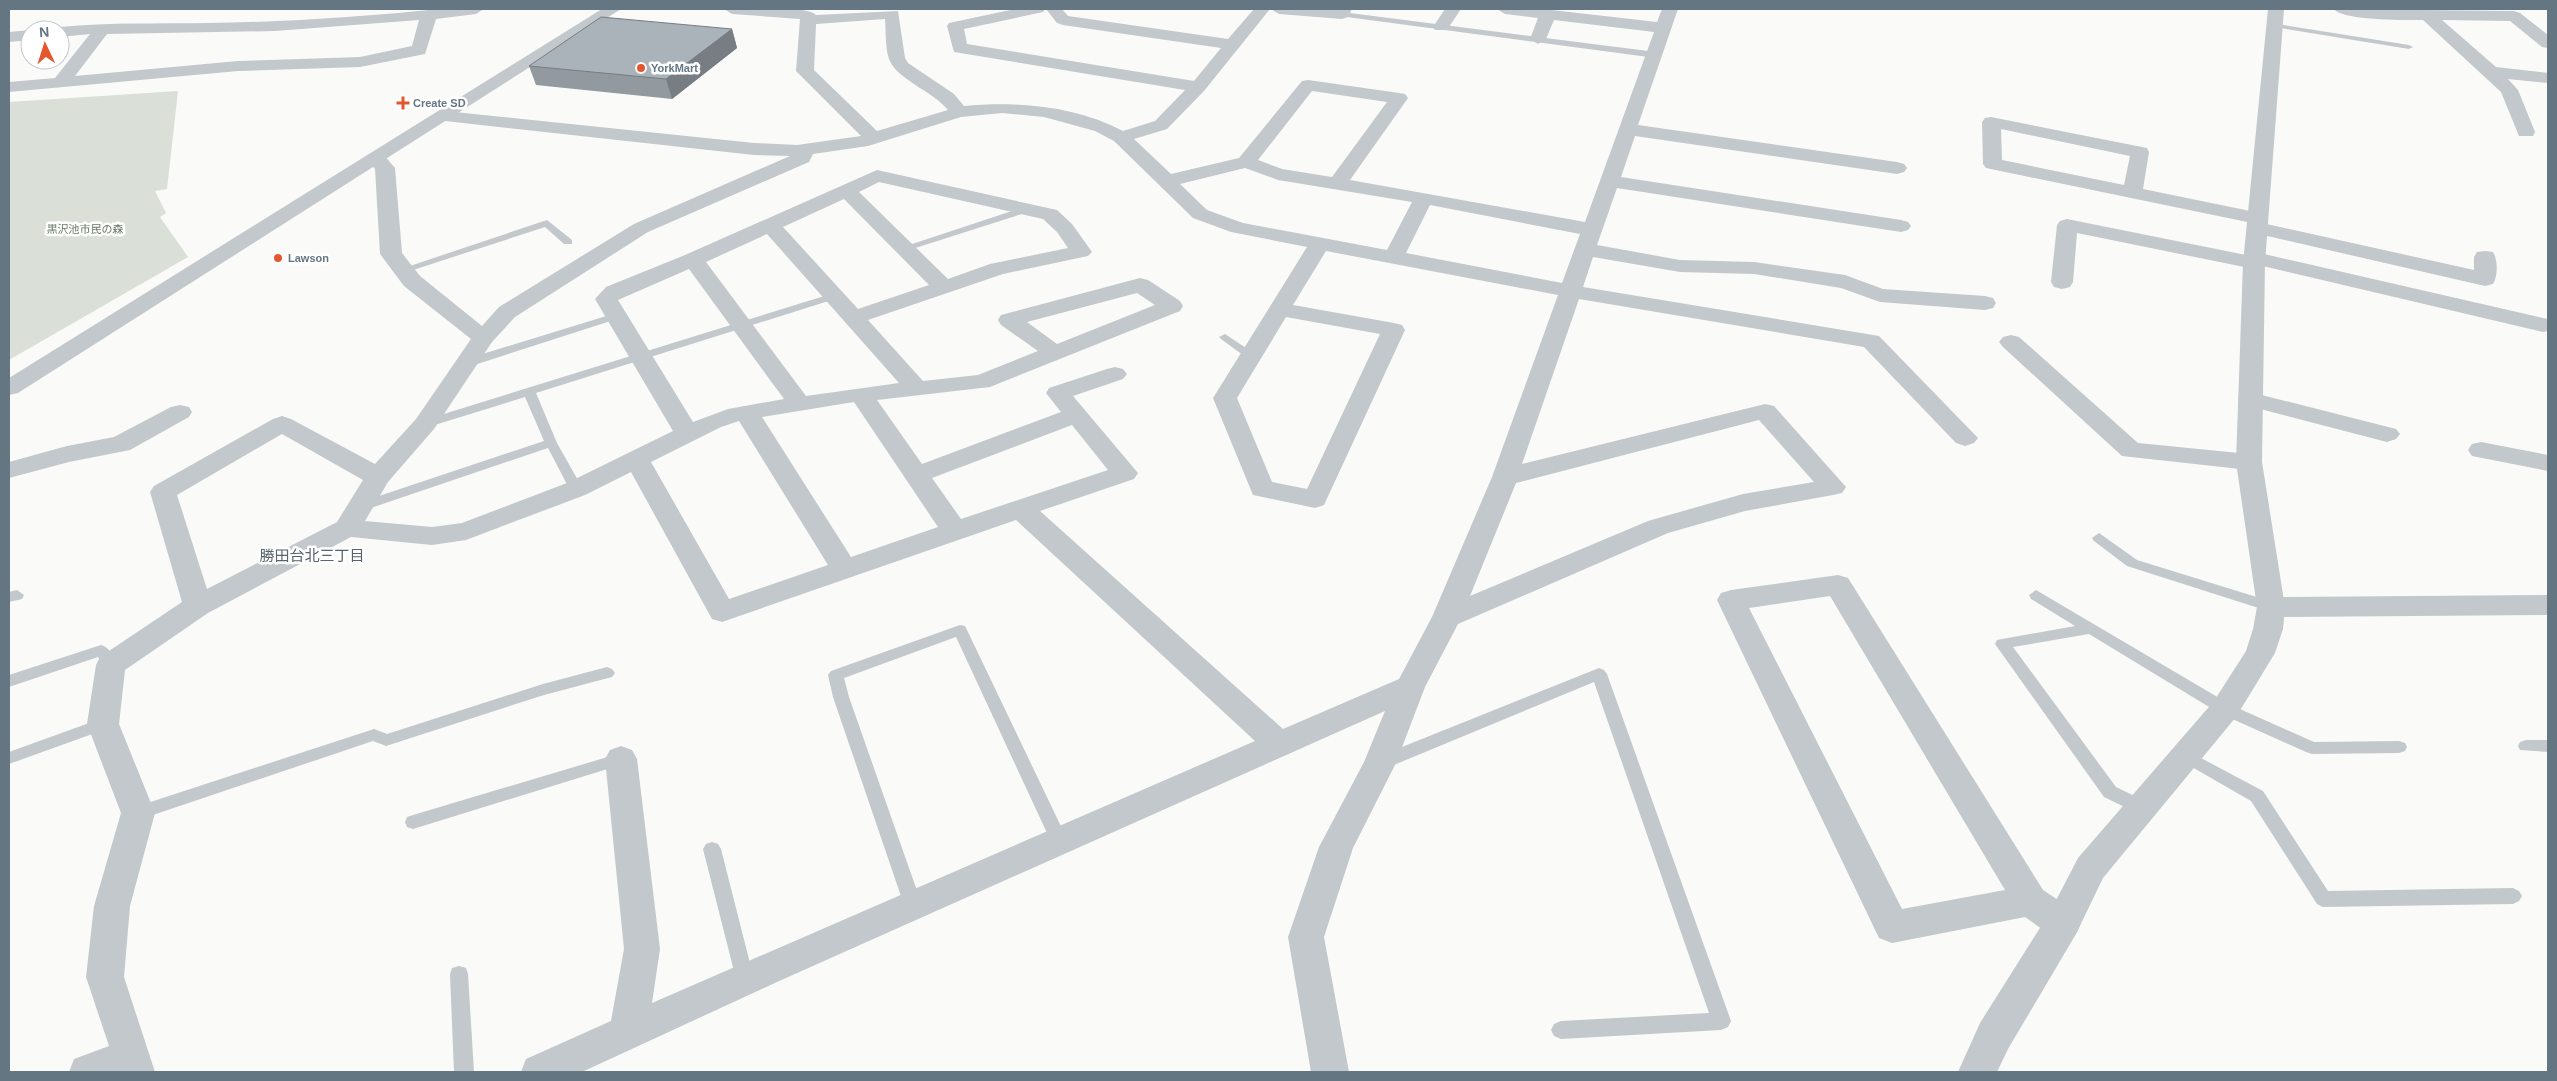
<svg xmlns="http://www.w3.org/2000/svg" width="2557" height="1081" font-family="Arial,'Noto Sans JP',sans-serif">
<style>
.green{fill:#dadfd7}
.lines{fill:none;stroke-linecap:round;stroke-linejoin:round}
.service{fill:#c3c8cc;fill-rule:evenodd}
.minor{fill:#c3c8cc;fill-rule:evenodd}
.tertiary{fill:#c3c8cc;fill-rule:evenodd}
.wall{fill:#929a9f}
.shaded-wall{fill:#777d82}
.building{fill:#aab3b9;stroke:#777d82}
.poi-dot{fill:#e4572e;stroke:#fff;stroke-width:2}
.labels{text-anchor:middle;stroke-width:5;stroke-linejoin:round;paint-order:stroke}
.far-poi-label{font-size:11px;font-weight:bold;fill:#657683;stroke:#fff;text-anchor:start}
.far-park-label{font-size:11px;fill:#687a64;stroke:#fff}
.neighbourhood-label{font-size:15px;fill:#57646e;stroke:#fff}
</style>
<rect width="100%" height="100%" fill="#fafaf8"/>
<path class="green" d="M178,91l-11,98 -12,2 11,22 -6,4 28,40 -179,103v-258z"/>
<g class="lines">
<g class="service">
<path d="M1342,12l314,40 4,3 -4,3 -317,-42v-4z"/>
<path d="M2271,23l138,22 4,2 -4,2 -135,-22h-3z"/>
<path d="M1027,206l4,1v4l-122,39 -4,1 -5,-3z"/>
<path d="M547,220l25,20v4h-8l-19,-17 -138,45 -4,1 -5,-3z"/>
<path d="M834,293l6,3 -2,2 -302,95 21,50 26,46 -2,3h-10l-23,-44 -183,62h-10l-2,-3 2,-3 189,-63 -19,-44 -100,31 -6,-4 2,-3z"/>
<path d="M616,313l4,1v4l-149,48h-8l-2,-3 2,-3z"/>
<path d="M1225,334l30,20v4h-8l-26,-19 -2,-2z"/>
<path d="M2099,533l38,27 139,43 2,4 -2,4 -5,1 -144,-46 -33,-25 -2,-3z"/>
<path d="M17,590l7,5 -2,4 -13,3v-10z"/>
<path d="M2036,590l195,115 83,37 85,-1 6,2 2,4 -2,4 -6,2 -87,1 -6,-2 -87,-39 -130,-79 -76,13 103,140 31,15 2,5 -2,5 -6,2 -6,-2 -31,-15 -109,-153 2,-4 5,-1 73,-13 -44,-27 -2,-4z"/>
<path d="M960,625l5,1 2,4 101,211 -3,5 -6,2 -6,-2 -97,-209 -112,41 5,19 73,208 -3,5 -6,3 -6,-3 -3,-5 -71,-208 -5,-22 3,-4z"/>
<path d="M101,645c8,2 13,12 18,20l-3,4h-10l-8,-12 -89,30v-12z"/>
<path d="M607,667l5,2 3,4 -3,4 -68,18 -158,51 -13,-5 -235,79 -6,-2 -2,-5 2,-5 242,-79 13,5 156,-50z"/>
<path d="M1599,668l5,2 3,4 124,347 -3,6 -7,3 -160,9 -7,-3 -3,-6 3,-6 7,-3 148,-8 -115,-331 -205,85 -6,1 -6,-1 -2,-5 2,-5z"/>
<path d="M103,718l6,2 2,4 -2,4 -100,36v-12z"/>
<path d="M2526,740h22v12l-28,-2 -2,-4 2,-4z"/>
<path d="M2184,749l79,42 65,100 185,-3 6,3 3,5 -3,5 -6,3 -190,3 -6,-3 -66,-103 -73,-42 -2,-4 2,-4z"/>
<path d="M621,753l6,2 2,4 -2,4 -214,66 -6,-2 -2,-5 2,-5 6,-2z"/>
<path d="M712,842l6,2 3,5 33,130 -2,6 -7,2 -7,-2 -2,-6 -33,-130 3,-5z"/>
<path d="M459,966l7,2 2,6 6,98h-20l-4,-98 2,-6z"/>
</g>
<g class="minor">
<path d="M439,9h45l-8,5 -40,5 -11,35 -65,13 -122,4 -229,21v-10l46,-4 35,-44 -30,3v-7h-7l7,-3c50,-5 97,-3 148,-4 77,-1 154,-6 231,-14zM419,20l-7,26 -52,11 -122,4 -163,15 32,-42 168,-3z"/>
<path d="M724,9c15,-1 84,-4 92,6l82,-4 7,47 3,5 46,31 10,12c53,-5 111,0 159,25l32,-10 30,-31 -231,-38 -7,-26 2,-3 66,-14h30l-2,3 -79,17 3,15 227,37 27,-33 -158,-23 -6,-2 -11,-14h16l6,7 160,23 26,-30h16l-66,82 -37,38 -33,10 37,35 68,-16 63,-77 6,-1 91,13 6,1 3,4 -58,82 235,42 69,-190 -100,-12 -8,19 -8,5 -8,-5 8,-21 -33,-4 -8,-5h46l114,13 5,-13h16l-40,116 259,37 7,2 3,4 -3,4 -7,2 -262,-38 -14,41 280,43 7,2 3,4 -3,4 -7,2 -284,-44 -20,57 83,15 74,2 91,13 38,14 102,7 8,2 3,5 -3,5 -8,2 -105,-8 -39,-14 -87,-14 -74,-2 -87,-15 -10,30 296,49 99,102 -4,5 -9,3 -9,-3 -92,-96 -285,-48 -57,165 243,-60 9,2 72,81 -4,6 -9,2 -88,16 -77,22 -210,91 -33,63 -29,76 -43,85 -29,89 25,135h-38l-23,-135 31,-90 45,-85 21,-51 -608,271 -195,90h-61l5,-13 85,-38 13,-72 -19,-190 5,-9 11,-4 11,4 5,9 23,190 -8,54 603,-262 -239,-221 -294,102 -10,-3 -81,-147 -46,23 -119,45 -34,5 -81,-8 -143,76 -83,57 -6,54 36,89 -25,93 -6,71 31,95h-86l5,-13 35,-13 -23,-69 8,-71 27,-93 -34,-89 9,-59 4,-8 82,-55 -32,-110 4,-6 119,-67 9,-3 9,3 84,45 41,-45 55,-80 -67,-53 -24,-32 -5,-85 -9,-11 3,-4h14l12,14 7,85 18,23 62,50 17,-19 135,-83 156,-68 -36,-1 -309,-34 -6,-1 -3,-4 3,-4 6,-1 309,32 43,2 64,-9 -65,-65 4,-52 -68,-5zM885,19c1,12 0,28 4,40 8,21 44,32 59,51l-71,21 -63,-61 2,-46zM1312,91l75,11 -55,75 -50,-8 -24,-9zM1002,113l42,4 51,14 19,10 79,77 38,14 76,15 -94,151 40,97 62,13 9,-3 81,-175 -3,-5 -8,-2 -101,-18 33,-54 232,44 -66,182 -60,140 -33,62 -116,50 -243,-218 94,-32 4,-6 -65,-77 50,-17 4,-5 -4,-5 -8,-2 -8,2 -58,19 -3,5 15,19 -139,52 -45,-64 113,-13 190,-76 3,-5 -3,-5 -32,-21 -8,-2 -139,37 -3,5 3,5 37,26 -60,24 -55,6 -55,-61 135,-46 85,-18 4,-4 -20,-28 -15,-14 -180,-40 -192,85 -79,32 -11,12 78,132 -106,52 -105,40 -30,4 -67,-6 23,-39 46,-53 58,-87 23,-25 133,-85 161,-70 4,-8 55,-8 93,-29zM1245,168l33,12 134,22 -25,48 -144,-27 -36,-13 -27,-26zM879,182l164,37 14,13 11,16 -78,16 -42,15 -89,-87zM844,199l85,86 -71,24 -75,-82zM1430,205l150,29 -18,49 -156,-30zM767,234l132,149 -93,13 -100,-134zM689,269l95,130 -56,10 -35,13 -75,-122zM1137,293l18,12 -98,39 -30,-22zM1286,317l94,17 -73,155 -35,-7 -35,-84zM854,402l84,125 -87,30 -89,-140zM1759,420l55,62 -71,12 -95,27 -178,75 46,-113zM739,421l89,144 -99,34 -78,-137 70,-35zM1072,425l36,45 -147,49 -29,-41zM282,434l81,46 -26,42 -130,67 -30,-94z"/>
<path d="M1271,9h81l-4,8 -6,2 -63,-5z"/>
<path d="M1445,9h16l-14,21h-12l-2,-3z"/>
<path d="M2334,9l180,2 6,2 28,22v13l-6,-1 -32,-26 -68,-1 54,47 52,6v10l-40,-4 10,11 17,42 -2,4h-14l-18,-44 -78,-72c-15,0 -81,1 -89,-11z"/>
<path d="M30,30v10l-21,2v-10z"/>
<path d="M1991,117l156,31 2,4 -6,37 122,25 3,4 -6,5 212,47v-13l3,-5 8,-1 8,1c5,8 5,24 0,32l-8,2 -235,-54 -3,-4 5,-5 -266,-55 -3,-4 -1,-42 3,-4zM2001,129l129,27 -6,29 -122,-25z"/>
<path d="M2067,219l179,36 9,-3 288,66 5,1v12l-5,1 -280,-66 -9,3 -177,-36 -4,49 -3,5 -8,2 -8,-2 -3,-5 6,-57 3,-4z"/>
<path d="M2011,335l8,2 119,106 111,11 9,2 4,6 -4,6 -9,2 -127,-14 -119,-109 -4,-5 4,-5z"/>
<path d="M2250,392l146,37 4,5 -4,5 -9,3 -146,-38 -3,-5 3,-5z"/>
<path d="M180,405l9,2 3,5 -3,5 -59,33 -61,12 -60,16v-16l58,-16 47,-9 57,-30z"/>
<path d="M2481,442l67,13v16l-76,-15 -4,-6 4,-6z"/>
<path d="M1838,575l10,3 195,312 33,22 5,11 -5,11c-22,8 -33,-5 -51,-17l-133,26 -13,-5 -162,-338 4,-7 10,-3zM1830,596l175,294 -103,19 -153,-301z"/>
<path d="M2548,595v20l-277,2 -10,-3 -4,-7 4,-7 10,-3z"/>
</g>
<g class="tertiary">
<path d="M602,9h19l-603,384 -9,2v-17z"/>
<path d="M2268,9h16l-19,254 -3,199 23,145 -2,22 -8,24 -39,64 -133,161 -27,56 -68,115 -11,23h-39l22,-49 70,-111 28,-54 136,-157 32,-50 7,-22 4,-22 -21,-145 7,-199z"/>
</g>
</g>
<path class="wall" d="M732,29l5,19 -65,51 -136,-14 -7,-19z"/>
<path class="shaded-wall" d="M732,29l5,19 -65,51 -6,-20z"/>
<path class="building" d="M601,17l131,12 -66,50 -137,-13z"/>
<g class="poi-dot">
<circle cx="641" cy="68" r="5"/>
<path d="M400.5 95.5h5v5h5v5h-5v5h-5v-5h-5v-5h5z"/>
<circle cx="278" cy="258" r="5"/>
</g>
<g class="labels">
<g class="far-poi-label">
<text x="651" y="72">YorkMart</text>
<text x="413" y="107">Create SD</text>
<text x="288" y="262">Lawson</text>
</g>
<g class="far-park-label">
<text x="85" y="233">黒沢池市民の森</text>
</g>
<g class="neighbourhood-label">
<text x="312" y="561">勝田台北三丁目</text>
</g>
</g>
<rect width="2557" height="1081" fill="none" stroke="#657683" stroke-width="20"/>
<g transform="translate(45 45) rotate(356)"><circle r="24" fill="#ffffff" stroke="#c1c8cd"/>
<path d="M0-4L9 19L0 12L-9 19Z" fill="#e4572e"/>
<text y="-8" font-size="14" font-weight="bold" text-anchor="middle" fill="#657683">N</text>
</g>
</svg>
